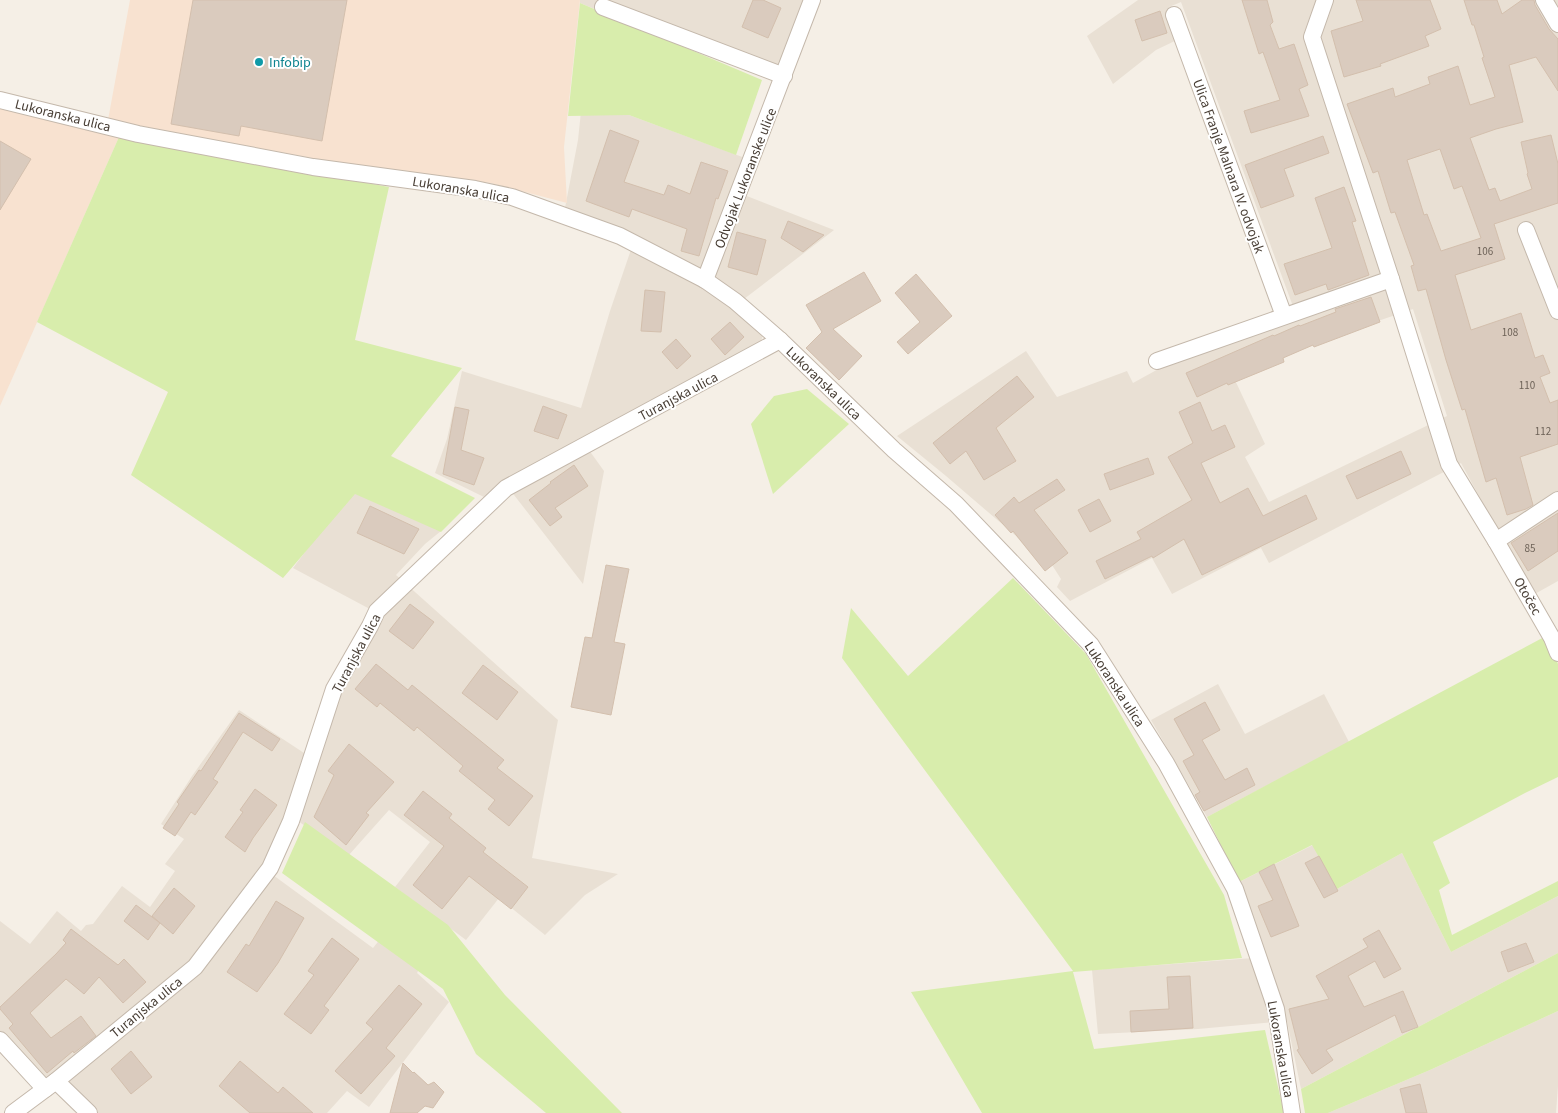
<svg xmlns="http://www.w3.org/2000/svg" width="1558" height="1113" font-family="'Source Sans 3',sans-serif">
<style>
.residential{fill:#e9e0d4;fill-rule:evenodd}
.commercial{fill:#f8e2d0}
.green{fill:#d8edac}
.building{fill:#dacbbe;stroke:#d3bfad;fill-rule:evenodd}
.lines{fill:none;stroke-linecap:round;stroke-linejoin:round}
.street-casing{stroke:#c4b8ab;stroke-width:18}
.street{stroke:#fff;stroke-width:16}
.culture-dot{fill:#0f9aa8;stroke:#fff;stroke-width:2}
.labels{text-anchor:middle;stroke-width:4;stroke-linejoin:round;paint-order:stroke}
.number-label{font-size:11px;fill:#6c6157}
.culture-label{font-size:14px;fill:#0d838f;stroke:#fff;text-anchor:start}
.street-label{font-size:14px;fill:#483e35;stroke:#fff}
</style>
<rect width="100%" height="100%" fill="#f5efe6"/>
<g class="residential">
<path d="M580,0h227l-27,67 -154,-45 -46,-19z"/>
<path d="M1138,0h420v581l-25,14 -72,-132 -192,100 -8,-15 -89,46 -20,-36 -82,43 -13,-14 4,-8 -9,-14 -7,6 -29,-35 -70,-60 -49,-40 129,-85 31,46 70,-26 6,12 29,-16 136,-47 -117,-318 -12,5 12,31 -25,12 -43,34 -26,-48zM1413,309l34,107 -178,86 -24,-45 20,-13 -31,-66 106,-44z"/>
<path d="M582,102l47,13 116,43 -11,33 100,39 -90,69 19,35 -2,8 -4,3 -82,42 -94,52 23,32 -21,113 -79,-102 -20,15 -49,-24 12,-34 15,-68 119,37 29,-97 26,-76 -71,-27 13,-68z"/>
<path d="M354,487l87,44 -16,13 -29,31 162,145 -26,138 86,16 -33,21 -40,40 -46,-37 -33,42 -71,-53 35,-45 -41,-32 -41,46 -60,-42 -26,53 111,81 8,-10 38,31 -2,4 32,29 -80,105 -22,-16 -20,22h-229l-41,-40 -11,10 -46,-48v-114l30,23 27,-33 24,20 5,-6 7,-1 29,-38 28,21 25,-36 -10,-7 19,-25 -23,-15 31,-48 47,-66 65,43 13,7 19,-59 45,-86 -88,-47z"/>
<path d="M1218,684l27,50 79,-40 25,48 -142,75 -56,-97z"/>
<path d="M1313,845l24,44 65,-36 49,99 107,-56v57l-257,136 -14,-68 -89,8 -100,5 -6,-64 175,-13 -28,-75z"/>
<path d="M1558,1011v75l-2,27h-228l102,-43z"/>
</g>
<g class="commercial">
<path d="M130,0h450l-16,147 3,56 -76,-20 -152,-20 -231,-43z"/>
<path d="M0,105l119,32 -119,269z"/>
</g>
<g class="green">
<path d="M580,3l182,77 -26,75 -107,-40 -61,1z"/>
<path d="M119,137l270,50 -34,153 107,28 -71,88 84,42 -34,34 -86,-38 -72,84 -152,-103 37,-83 -131,-70z"/>
<path d="M807,389l42,35 -76,70 -22,-70 23,-28z"/>
<path d="M1013,578l73,76 138,241 18,63 -169,14 21,77 171,-19 19,83h-302l-71,-121 162,-21 -231,-313 9,-50 57,68z"/>
<path d="M1546,636l12,28v113l-33,16 -92,49 17,41 -11,7 13,45 106,-54v15l-107,56 -49,-99 -65,36 -25,-44 -73,37 -32,-65z"/>
<path d="M305,822l143,103 57,70 117,118h-76l-70,-59 -33,-65 -161,-116z"/>
<path d="M1558,953v58l-128,59 -102,43h-23l-4,-24z"/>
</g>
<g class="building">
<path d="M193,0h154l-25,141 -81,-15 -2,10 -68,-12z"/>
<path d="M753,0h10l18,8 -13,30 -26,-11z"/>
<path d="M1242,0h25l6,22 -3,3 9,24 15,-5 14,41 -9,4 10,27 -58,17 -7,-22 36,-11 -17,-48 -4,2z"/>
<path d="M1356,0h74l11,29 -16,7 4,10 -49,18 1,2 -37,11 -13,-46 32,-10z"/>
<path d="M1464,0h33l5,14 20,-14h12l1,5 14,24 9,10v52l-22,-34 -27,8 14,57 -27,7 -26,9 19,52 6,-2 5,13 32,-12 -5,-15 1,-1 -7,-31 30,-7 7,29v39l-64,21 11,35 -50,16 16,55 50,-17 14,45 8,-3 7,18 -10,4 10,26 8,-3v44l-38,13 13,48 -7,4 -19,6 -11,-37 -10,4 -21,-73 -3,1 -16,-50 -20,-71 -8,2 -7,-25 3,-1 -19,-53 -4,1 -13,-42 -5,2 -26,-69 46,-16 2,9 35,-13 -2,-7 30,-11 12,39 25,-8 -13,-39 2,-1 -10,-32h-2zM1440,149l14,40 8,-3 19,52 -40,13 -14,-37 -3,1 -17,-55z"/>
<path d="M1160,11l7,22 -25,8 -7,-21z"/>
<path d="M610,130l29,11 -15,41 40,13 4,-10 22,9 11,-32 27,9 -10,28 -2,-1 -17,58 -18,-5 6,-22 -55,-20 -3,8 -43,-16z"/>
<path d="M1323,136l6,17 -45,16 10,27 -33,12 -16,-43z"/>
<path d="M0,141l31,18 -31,51z"/>
<path d="M1344,187l12,34 -4,1 17,53 -41,15 -2,-6 -31,11 -11,-31 48,-16 -17,-50z"/>
<path d="M788,221l36,14 -21,17 -22,-14z"/>
<path d="M737,232l29,8 -9,35 -29,-8z"/>
<path d="M864,272l17,29 -48,28 29,27 -23,24 -33,-32 16,-16 -16,-27z"/>
<path d="M916,274l36,42 -44,38 -11,-12 23,-20 -25,-29z"/>
<path d="M645,290l20,2 -4,40 -20,-1z"/>
<path d="M1371,297l9,25 -66,25 -1,-2 -30,13 1,4 -56,23 -1,-2 -30,14 -11,-24 87,-38 1,1 25,-11 1,1 36,-14 -1,-3z"/>
<path d="M730,322l14,15 -19,18 -14,-16z"/>
<path d="M676,339l15,17 -14,13 -15,-17z"/>
<path d="M1017,376l17,21 -38,31 20,33 -32,19 -18,-29 -16,13 -17,-21z"/>
<path d="M1200,402l12,29 13,-6 10,22 -34,16 19,40 28,-15 15,28 43,-21 11,24 -115,56 -18,-36 -31,19 -1,-2 -47,23 -9,-18 45,-22 -4,-7 55,-32 -24,-43 25,-14 -14,-31z"/>
<path d="M543,406l24,9 -9,24 -24,-8z"/>
<path d="M455,407l14,3 -8,40 23,8 -10,27 -31,-11z"/>
<path d="M1401,451l10,23 -54,25 -11,-23z"/>
<path d="M1148,458l6,16 -44,16 -6,-16z"/>
<path d="M574,465l14,21 -33,22 7,9 -12,9 -21,-26 22,-17 -1,-1z"/>
<path d="M1057,479l8,11 -31,20 34,43 -23,18 -32,-40 -2,2 -16,-18 19,-18 5,6z"/>
<path d="M1099,499l12,22 -21,11 -12,-22z"/>
<path d="M370,506l49,23 -15,25 -47,-21z"/>
<path d="M1558,513v38l-30,20 -17,-28z"/>
<path d="M606,565l23,4 -15,73 11,2 -14,71 -40,-8 14,-70 7,1z"/>
<path d="M410,604l24,18 -21,27 -24,-18z"/>
<path d="M376,664l32,26 4,-5 92,75 -7,8 36,28 -24,30 -21,-17 7,-9 -36,-29 4,-5 -46,-39 -3,4 -34,-28 -3,4 -22,-18z"/>
<path d="M483,665l35,27 -21,28 -35,-27z"/>
<path d="M1205,702l15,28 -18,10 23,40 22,-12 8,17 -51,26 -9,-16 5,-3 -17,-31 11,-6 -20,-36z"/>
<path d="M239,713l41,26 -8,12 -29,-19 -30,47 5,3 -23,33 -4,-3 -16,24 -12,-8 16,-24 -2,-2 22,-32 2,1z"/>
<path d="M349,744l45,38 -28,31 3,2 -23,30 -32,-28 20,-42 -6,-4z"/>
<path d="M255,789l22,16 -24,33 -8,14 -20,-15 18,-25 -3,-2z"/>
<path d="M423,791l29,23 -3,4 37,30 -3,4 45,35 -17,22 -42,-33 -27,33 -29,-24 31,-39 -40,-31z"/>
<path d="M1319,856l19,35 -14,7 -19,-35z"/>
<path d="M1274,864l25,62 -28,11 -13,-31 15,-6 -14,-28z"/>
<path d="M174,888l21,18 -22,28 -21,-18z"/>
<path d="M276,901l28,17 -26,45 -21,29 -30,-20 19,-28 3,2z"/>
<path d="M136,905l24,18 -12,17 -24,-19z"/>
<path d="M71,929l47,36 6,-6 22,23 -23,21 -24,-26 -15,17 -18,-15 -36,34 21,25 30,-22 15,20 -22,17 -1,-2 -26,22 -38,-45 4,-4 -13,-15v-2l56,-53 10,-11 -3,-3z"/>
<path d="M1379,930l22,39 -17,9 -9,-17 -27,15 16,31 39,-16 15,36 -16,6 -7,-18 -69,35 7,10 -21,14 -15,-24 2,-1 -10,-40 40,-10 -13,-23 52,-29 -5,-8z"/>
<path d="M332,938l27,21 -35,47 5,4 -18,24 -27,-20 30,-39 -6,-4z"/>
<path d="M1526,943l8,19 -26,10 -7,-20z"/>
<path d="M1190,976l3,52 -62,4 -1,-21 39,-2 -2,-32z"/>
<path d="M399,985l23,19 -36,44 9,8 -34,38 -26,-23 38,-42 -7,-6z"/>
<path d="M131,1051l21,26 -21,17 -20,-25z"/>
<path d="M240,1061l38,32 5,-6 30,26h-63l-31,-27z"/>
<path d="M403,1063l10,10 1,-1 14,13 6,-3 10,10 -11,16 -8,-2 -8,7h-27z"/>
<path d="M1420,1084l7,29h-21l-6,-24z"/>
</g>
<g class="lines">
<g class="street-casing">
<g id="street">
<path d="M1325,0l-13,37 79,242 58,185 47,77 56,97 6,15"/>
<path d="M1544,0l14,24"/>
<path d="M603,7l181,69"/>
<path d="M1174,15l110,301"/>
<path d="M0,100l138,34 175,33 162,22 37,8 108,39 85,44 30,21 45,39 114,110 62,54 135,141 75,118 69,126 41,120 16,104"/>
<path d="M1526,230l32,81"/>
<path d="M705,280l107,-280"/>
<path d="M1157,361l234,-82"/>
<path d="M1496,541l62,-41"/>
<path d="M0,1040l45,49"/>
<path d="M56,1081l33,32"/>
<path d="M13,1113l43,-32 139,-114 75,-99 21,-47 43,-132 36,-63 7,-15 129,-123 274,-148"/>
</g>
</g>
<use href="#street" class="street"/>
</g>
<circle class="culture-dot" cx="259" cy="62" r="5"/>
<g class="labels">
<g class="number-label">
<text x="1485" y="255">106</text>
<text x="1510" y="336">108</text>
<text x="1527" y="389">110</text>
<text x="1543" y="435">112</text>
<text x="1530" y="552">85</text>
</g>
<g class="culture-label">
<text x="269" y="67">Infobip</text>
</g>
<g class="street-label">
<text transform="translate(63 115) rotate(14)" y="5">Lukoranska ulica</text>
<text transform="translate(1229 166) rotate(70)" y="5">Ulica Franje Malnara IV. odvojak</text>
<text transform="translate(745 178) rotate(-69)" y="5">Odvojak Lukoranske ulice</text>
<text transform="translate(461 189) rotate(10)" y="5">Lukoranska ulica</text>
<text transform="translate(824 383) rotate(44)" y="5">Lukoranska ulica</text>
<text transform="translate(678 396) rotate(-28)" y="5">Turanjska ulica</text>
<text transform="translate(1528 596) rotate(60)" y="5">Otočec</text>
<text transform="translate(356 653) rotate(-62)" y="5">Turanjska ulica</text>
<text transform="translate(1115 684) rotate(57)" y="5">Lukoranska ulica</text>
<text transform="translate(146 1007) rotate(-39)" y="5">Turanjska ulica</text>
<text transform="translate(1281 1049) rotate(80)" y="5">Lukoranska ulica</text>
</g>
</g>
</svg>
